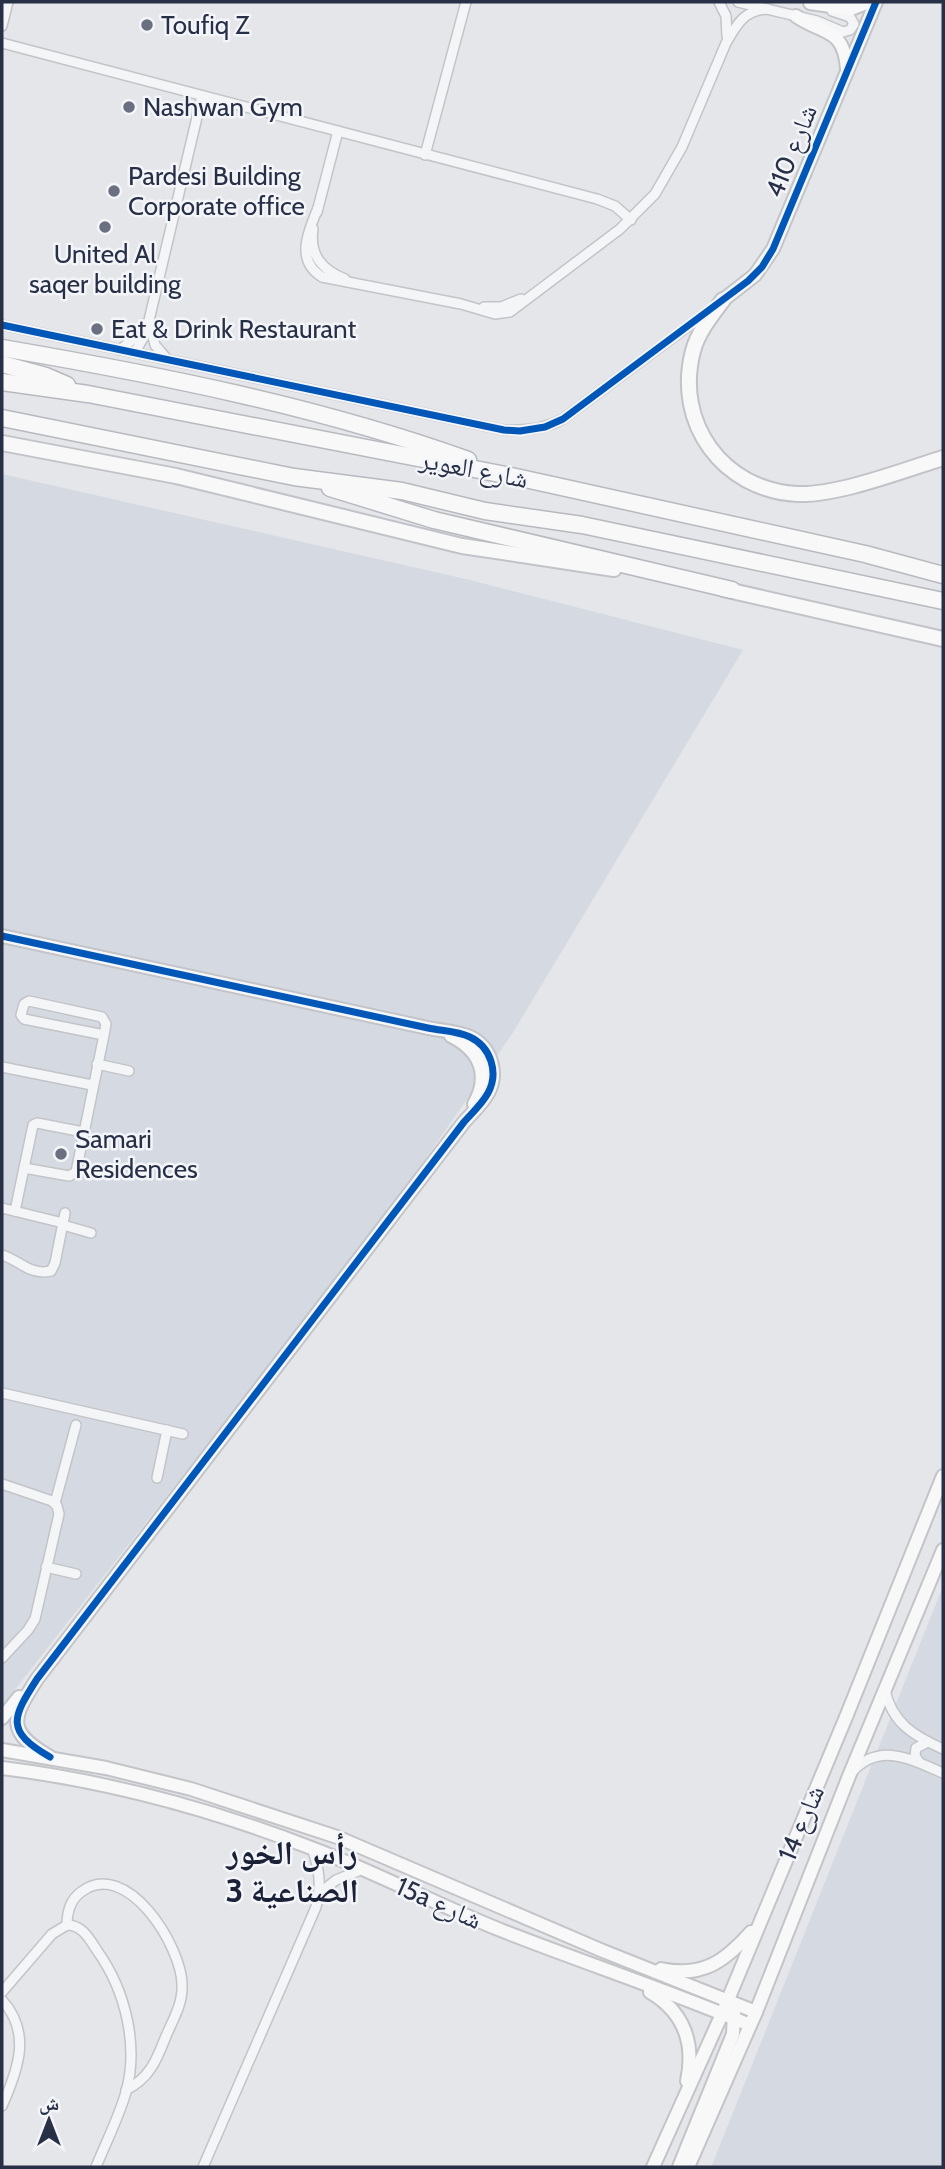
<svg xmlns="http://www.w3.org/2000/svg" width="945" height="2169" font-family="Cabin,'Noto Naskh Arabic',sans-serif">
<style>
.built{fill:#d5d9e1}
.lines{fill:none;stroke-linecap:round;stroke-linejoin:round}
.street-casing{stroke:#c3c4c8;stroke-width:12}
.secondary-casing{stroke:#c3c4c8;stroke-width:16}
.primary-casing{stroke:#c1c3c8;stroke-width:18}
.highway-casing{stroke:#b7b9bf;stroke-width:19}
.street{stroke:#f4f5f7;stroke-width:9}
.secondary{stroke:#f8f8f8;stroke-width:12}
.primary{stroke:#f8f8f8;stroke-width:14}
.highway{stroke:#f8f8f8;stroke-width:16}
.cycleway-casing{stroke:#f3f5f9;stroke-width:11}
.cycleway{stroke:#0057b8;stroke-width:7}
.poi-dot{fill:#6a7080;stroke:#f3f5f9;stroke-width:2.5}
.labels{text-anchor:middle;stroke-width:5;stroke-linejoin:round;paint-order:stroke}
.poi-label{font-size:26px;fill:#283047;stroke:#f3f5f9;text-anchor:start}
.street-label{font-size:26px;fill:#283047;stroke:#f3f5f9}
.district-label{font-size:33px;font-weight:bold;fill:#1b2137;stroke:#f3f5f9}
</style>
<rect width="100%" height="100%" fill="#e5e6ea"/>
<g class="built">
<path d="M2,474l468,106 273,70 -231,384 -126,182 -384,490z"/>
<path d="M943,1586v581h-232l1,-2z"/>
</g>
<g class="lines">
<g class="street-casing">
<g id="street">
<path d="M719,2l7,14 1,20"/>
<path d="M738,2l79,19 26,11 7,-2 4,-6 -4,-7 -18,-6"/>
<path d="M2,26l6,-24"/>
<path d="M2,43l595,156 18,7 16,14"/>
<path d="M425,155l41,-153"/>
<path d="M318,208c-10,24 -23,52 4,69l139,27 34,10 15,-2 110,-83 35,-35 27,-47 44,-104c11,-19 18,-33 42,-34"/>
<path d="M317,212l21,-81"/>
<path d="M313,229c-4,26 9,41 32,50"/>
<path d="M484,307h17l20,-8"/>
<path d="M2,325l502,105c21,1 41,-1 59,-11l147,-109"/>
<path d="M150,325l5,20 11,13"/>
<path d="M120,350l13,-11 12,-15"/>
<path d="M135,352l11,-19 56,-237"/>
<path d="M29,1001l73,16 4,7 -2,11 -80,-16 -3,-4 3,-11z"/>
<path d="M97,1064l32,7"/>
<path d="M2,1067l90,18"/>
<path d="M24,1168l45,8 7,-4 28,-137"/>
<path d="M2,1208l61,15"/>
<path d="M15,1211l18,-86 4,-2 46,9"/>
<path d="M63,1225l28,8"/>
<path d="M2,1255c17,5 28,21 49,16l4,-8 10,-50"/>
<path d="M2,1393l181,41"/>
<path d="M157,1478l10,-48"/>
<path d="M2,1484l50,17 5,5 2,8 -24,105 -7,11 -26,28"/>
<path d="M55,1503l21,-78"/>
<path d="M46,1567l30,7"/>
<path d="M885,1690c7,33 29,46 58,59"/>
<path d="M919,1762l-4,-6 1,-8 12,-6"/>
<path d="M852,1772c28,-31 60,-12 91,1"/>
<path d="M321,1892l15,-12 27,-11"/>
<path d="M67,1925c0,-13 3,-25 14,-33 46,-35 101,55 101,93 1,18 -9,35 -16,51 -9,23 -16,42 -40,54"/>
<path d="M2,1992l50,-58 15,-9c16,0 23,15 31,27 27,38 41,93 28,140 -7,25 -20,50 -30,75"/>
<path d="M2,2000c30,33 16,70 0,106"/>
<path d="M203,2167l113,-260c6,-21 3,-39 -4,-59"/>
</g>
</g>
<g class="secondary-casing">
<g id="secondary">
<path d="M810,3l41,6 18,-7"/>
<path d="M796,16c27,19 48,11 51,53"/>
<path d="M723,300l32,-25 18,-26 103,-247"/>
<path d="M2,936l426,92c14,3 29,3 42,9 21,10 29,36 18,56 -6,11 -16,20 -24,29l-427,557c-25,39 -32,52 13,78"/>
<path d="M451,1036c28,14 40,38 23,68"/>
<path d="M2,1718l17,-21"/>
<path d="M2,1750l104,18 85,21 146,48 266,114 153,61"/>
<path d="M2,1768c106,13 212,42 312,81 64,24 125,57 189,82 82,32 166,60 247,94"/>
<path d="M661,1969c42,9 64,-8 90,-37"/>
<path d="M650,1992c34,20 45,51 37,89"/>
<path d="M653,2167l69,-153 124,-297 97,-241"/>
<path d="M679,2167l54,-133 1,-21"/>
<path d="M688,2167l68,-155 93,-236 94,-226"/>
</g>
</g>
<g class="primary-casing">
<g id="primary">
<path d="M723,300c-12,16 -25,32 -30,51 -19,72 30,139 104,143 40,2 107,-24 146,-36"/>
<path d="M2,443l174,33 286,70 152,23"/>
<path d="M723,589l220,50"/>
</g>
</g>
<g class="highway-casing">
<g id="highway">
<path d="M2,348c157,27 315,58 466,112"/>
<path d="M2,364l44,12 21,9"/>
<path d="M2,382l86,12 428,83 349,77 78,21"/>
<path d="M2,418l292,59 108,14 83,20 97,14 361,76"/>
<path d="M330,488l104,32 298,70"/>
</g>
</g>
<use href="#street" class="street"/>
<use href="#secondary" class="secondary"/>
<use href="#primary" class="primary"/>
<use href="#highway" class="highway"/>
<g class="cycleway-casing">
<g id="cycleway">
<path d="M2,325l502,105 16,1 25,-4 18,-8 185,-138 14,-14 11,-18 103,-247"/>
<path d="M2,936l426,92c14,3 29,3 42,9 21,10 29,36 18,56 -6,11 -16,20 -24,29l-427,557c-25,39 -32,52 13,78"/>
</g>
</g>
<use href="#cycleway" class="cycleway"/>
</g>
<g class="poi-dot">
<circle cx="147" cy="25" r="7"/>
<circle cx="129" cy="107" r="7"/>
<circle cx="114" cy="191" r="7"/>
<circle cx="105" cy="227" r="7"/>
<circle cx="97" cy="329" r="7"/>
<circle cx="61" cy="1154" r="7"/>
</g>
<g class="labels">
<g class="poi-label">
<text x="161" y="34">Toufiq Z</text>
<text x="143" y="116">Nashwan Gym</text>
<text x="128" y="185">Pardesi Building<tspan x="128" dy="30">Corporate office</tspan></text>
<text x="105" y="263" text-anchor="middle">United Al<tspan x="105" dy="30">saqer building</tspan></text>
<text x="111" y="338">Eat &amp; Drink Restaurant</text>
<text x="75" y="1148">Samari<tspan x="75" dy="30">Residences</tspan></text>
</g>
<g class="street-label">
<text transform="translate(791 151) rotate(-68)" y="9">شارع 410</text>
<text transform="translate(474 469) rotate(11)" y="9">شارع العوير</text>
<text transform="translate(801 1823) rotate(-67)" y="9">شارع 14</text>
<text transform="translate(439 1903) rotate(24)" y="9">15a شارع</text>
</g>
<g class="district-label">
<text x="292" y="1864">رأس الخور<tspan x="292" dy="38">الصناعية 3</tspan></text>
</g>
</g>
<rect width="945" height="2169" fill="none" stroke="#283047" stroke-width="7"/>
<g transform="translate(49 2120)" stroke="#f3f5f9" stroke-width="5" paint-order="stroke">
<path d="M0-5L12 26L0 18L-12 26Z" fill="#283047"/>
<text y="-10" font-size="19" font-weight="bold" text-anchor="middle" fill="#283047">ش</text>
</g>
</svg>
